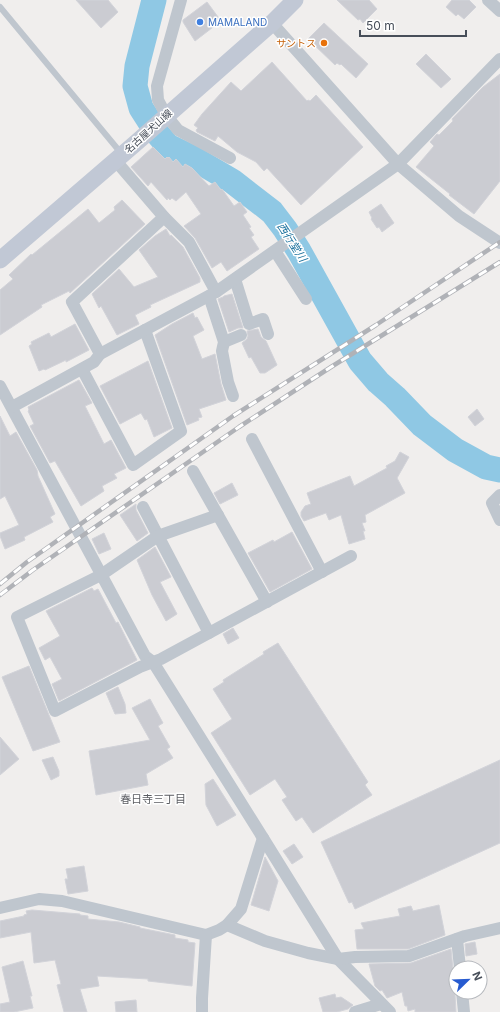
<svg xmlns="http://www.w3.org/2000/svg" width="500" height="1012" font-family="Inter,'Noto Sans JP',sans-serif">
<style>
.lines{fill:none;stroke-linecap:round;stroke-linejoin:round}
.river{stroke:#8fc8e4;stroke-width:25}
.building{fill:#cbccd2;stroke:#d2d3d9}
.lane{stroke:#bfc6ce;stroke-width:6}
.street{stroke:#bfc6ce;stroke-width:12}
.secondary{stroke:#c1c8d5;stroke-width:17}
.rail-casing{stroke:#b0b2b7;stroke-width:4.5}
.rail{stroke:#fff;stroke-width:3;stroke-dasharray:9;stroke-linecap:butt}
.shop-dot{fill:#3f7fe0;stroke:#fff;stroke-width:1.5}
.food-dot{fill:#e8710a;stroke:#fff;stroke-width:1.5}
.labels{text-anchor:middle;stroke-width:3;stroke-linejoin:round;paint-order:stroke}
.shop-label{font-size:10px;fill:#366cbe;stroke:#fff;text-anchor:start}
.food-label{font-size:10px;fill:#c56008;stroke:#fff;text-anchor:end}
.street-label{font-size:10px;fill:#474e59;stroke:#fff}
.water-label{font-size:11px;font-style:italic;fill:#186f9c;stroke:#fff}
.neighbourhood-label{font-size:11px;fill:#5b5d62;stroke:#fff}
</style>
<rect width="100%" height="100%" fill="#f0eeed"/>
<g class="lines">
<path class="river" d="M154,0l-17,66 -2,20 6,22 16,25 11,13 25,12 39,23 40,31 13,17 14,22 61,110 18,21 17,15 27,28 33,25 31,17 14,3"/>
</g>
<g class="building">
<path d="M76,0h32l10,12 -17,16z"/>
<path d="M337,0h32l8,9 -14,14 -3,-4 -2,1z"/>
<path d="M452,0h17l7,7 -12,12 -6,-5 -2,2 -10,-9z"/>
<path d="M207,2l14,19 -26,20 -12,-19v-2z"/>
<path d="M324,23l44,41 -12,14 -15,-14 -1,1 -3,-2 -2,2 -27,-26z"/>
<path d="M426,54l25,25 -10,9 -25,-24z"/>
<path d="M272,62l35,39 1,-1 2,1 6,-6 47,52 -62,58 -34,-37 -3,3 -8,-9 -19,-10 -19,-16 -3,5 -18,-9 -1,-2 2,-2 -4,-3 8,-11 29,-32 10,9z"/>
<path d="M500,74v107l-26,33 -25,-19 1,-1 -34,-27 18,-21 -4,-4 7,-8 2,1 14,-14 -1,-2 31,-32z"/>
<path d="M153,147l12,12 2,-2 1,1 1,-1 4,5 3,-3 7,8 2,-3 7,4 17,18 6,-4 6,8 1,-1 12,17 6,-4 7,10 -4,3 8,12 -2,1 5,7 -3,2 8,12 -32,22 -6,-9 -9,6 -17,-30 -11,-12 17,-12 -15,-22 -10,9 -4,-3 -2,2 -2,-2 -1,2 -16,-18 -3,4 -17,-19z"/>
<path d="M122,200l23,24 -75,69 -1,-2 -28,14 1,2 -42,28v-45l13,-11 -4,-4 22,-21 1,1 56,-46 11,14 16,-13 -1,-3z"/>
<path d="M381,204l13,19 -12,9 -3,-5 -2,1 -6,-9 1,-1 -3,-6z"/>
<path d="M166,229l4,7 1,-1 12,12 17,31v4l-50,23 1,2 -16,8 4,9 -22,11 -16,-29 -2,2 -7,-14 27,-25 15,18 24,-10 -19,-27 16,-14z"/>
<path d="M232,294l11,34h-5l-9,4 -11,-33 5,-2 1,-1z"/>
<path d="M193,313l2,5 2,-1 7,13 -11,6 9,23 13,-5 6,30 5,16 -27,9 3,8 -4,1 1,2 -12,5 -32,-90 17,-11z"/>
<path d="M75,324l14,26 -23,12v-2l-21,10 -1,-1 -5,2 -10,-25 3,-2 -1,-2 18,-9 2,4z"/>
<path d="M258,329l3,8 5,4 11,24 -12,8h-5l-9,-16 -2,1 -7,-15 5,-4 1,-3 -1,-5z"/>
<path d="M148,361l24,67 -18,9 -7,-18 -2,1 -4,-7 -21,11 -20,-38z"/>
<path d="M79,380l13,23 -7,3 19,38 7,-4 15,28 -12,6 3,4 -15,8 2,5 -23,15 -26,-45 -5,2 -20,-37 4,-2 -6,-13 1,-1 -1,-3z"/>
<path d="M477,409l7,10 -9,7 -7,-9z"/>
<path d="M0,416l10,20 6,-4 21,38 1,6 17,38 -5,3 3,5 -29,15 1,3 -20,9 -5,-13v-3l19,-8 -14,-29 -5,3z"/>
<path d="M400,452l9,5 -12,21 8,15 -40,22 1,7 -4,1 3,8h-2l2,8 -16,5 -8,-29 -12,5 -3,-7 -22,8 -3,-5v-4l4,-6 6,-2 -4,-11 43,-17 4,10 33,-18 -1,-2 9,-5z"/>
<path d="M232,483l6,12 -18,9 -6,-11z"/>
<path d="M136,504v6l12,23 -11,8 -17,-26z"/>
<path d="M292,532l20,37 -42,23 -22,-39 25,-13 1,2z"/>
<path d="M104,533l7,16 -12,5 -7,-15z"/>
<path d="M155,547l16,30 -11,5 17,32 -11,7 -14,-26 -15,-35z"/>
<path d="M92,588l2,3 4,-2 18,34 2,-1 19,38 -78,41 -7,-17 10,-5 -12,-22 -5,3 -6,-12 21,-12 -14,-25z"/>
<path d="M233,628l6,10 -11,6 -5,-10z"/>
<path d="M278,643l90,139 -3,3 7,10 -59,38 -11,-16 -6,4 -14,-21 5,-3 -12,-18 -25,16 -39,-62 21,-14 -19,-30 11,-7 -1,-2 41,-26 -1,-2z"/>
<path d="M29,666l31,76 -27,9 -31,-74z"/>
<path d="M118,687l7,17 1,9 -11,1 -9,-21z"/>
<path d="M150,699l13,24 -5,3 12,21 -3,2 6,9 -27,16 2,11 -52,10 -7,-44 61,-11 -18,-32z"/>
<path d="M0,737l19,22 -19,16z"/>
<path d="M53,757l6,14v5l-8,4 -9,-20z"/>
<path d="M500,760v83l-145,66 -3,-7 -3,1 -28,-61z"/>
<path d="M213,779l23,36 -19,11 -11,-21 -1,-21z"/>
<path d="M294,844l9,13 -11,7 -9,-13z"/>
<path d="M265,857l13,24 -9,30 -18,-6z"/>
<path d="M84,866l4,25 -20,3 -3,-15h3l-2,-10z"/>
<path d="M439,905l6,30 -37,14h-51l-2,-19 9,-1 -3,-6 39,-7 -2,-7 13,-3 2,5z"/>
<path d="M32,910l48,4v1l8,1v3l31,3 21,5v1l35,7v3l13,2v2l7,1 -3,43 -44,-5v-2l-51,-3 2,10 -19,3 7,23h-23l-7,-27 4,-1 -6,-24 -21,3 -3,-31 -31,6v-17l24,-5v-1l3,-1 -1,-3z"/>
<path d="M475,942l2,12 -11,2 -1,-12z"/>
<path d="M451,949l2,20 3,5v14l-1,5 1,19h-41v-3l-7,2 -1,-5h-2l-3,-14 -15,6 -5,-8 -2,1 -5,-5 -6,-22 42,-1z"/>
<path d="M23,961l9,35h-2l3,12 -19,4h-14v-8l10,-2 -8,-35z"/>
<path d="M335,994l1,4 5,-1 12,8 -5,4 -11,3h-14l-4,-14z"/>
<path d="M136,1000l1,12h-21l-1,-10z"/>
</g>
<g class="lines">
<path class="lane" d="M0,7l121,146"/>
<g class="street">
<path d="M181,0l-24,86 1,14 8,15 12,15 52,28"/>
<path d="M488,0l12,11"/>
<path d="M272,23l126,141 61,52 41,27"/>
<path d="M115,160l49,57 25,25 27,50"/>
<path d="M275,251l31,48"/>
<path d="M235,279l14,45 14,-5 5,15"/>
<path d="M209,296l15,46 -2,9 6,31 5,14"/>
<path d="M224,342l17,-7"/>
<path d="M100,354l-28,-52 92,-85"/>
<path d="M82,369l51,96 48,-34 -36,-101"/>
<path d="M0,386l145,270 8,6 110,176 75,121 52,53"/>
<path d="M12,407l82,-45 6,-8 116,-62 182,-128 102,-105"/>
<path d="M252,439l70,133"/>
<path d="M193,471l74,131"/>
<path d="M500,495l-8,8 8,17"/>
<path d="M143,507l66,126"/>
<path d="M218,515l-60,21 -57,39 -84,42 38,94 85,-44 21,-8 190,-103"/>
<path d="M0,908l39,-9 23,2 144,34 13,-5 8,-5 14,-16 22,-71"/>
<path d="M227,925l38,16 43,12 30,6 17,-2 54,-1 56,-20 35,-8"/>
<path d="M457,939l3,29"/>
<path d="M462,992l2,20"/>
<path d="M202,1012v-14l4,-63"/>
<path d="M355,1012l26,-8"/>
</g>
<path class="secondary" d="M0,260l137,-118 135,-119 23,-23"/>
<g class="rail-casing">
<g id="rail">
<path d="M0,584l27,-22 206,-146 143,-91 124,-83"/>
<path d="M0,595l33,-25 206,-143 92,-60 169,-105"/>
</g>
</g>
<use href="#rail" class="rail"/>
</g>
<circle class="shop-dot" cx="200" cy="22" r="4"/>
<circle class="food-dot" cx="324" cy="43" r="4"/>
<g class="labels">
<g class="shop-label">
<text x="208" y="26">MAMALAND</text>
</g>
<g class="food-label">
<text x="316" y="47">サントス</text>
</g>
<g class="street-label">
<text transform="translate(148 131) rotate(-42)" y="4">名古屋犬山線</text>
</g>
<g class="water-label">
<text transform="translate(292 242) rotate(57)" y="4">西行堂川</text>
</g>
<g class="neighbourhood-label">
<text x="153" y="803">春日寺三丁目</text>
</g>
</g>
<g transform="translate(468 980) rotate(67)"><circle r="19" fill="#ffffff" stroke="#b5b8bd"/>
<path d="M0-3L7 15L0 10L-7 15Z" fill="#275bd0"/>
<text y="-6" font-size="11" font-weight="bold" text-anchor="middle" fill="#474e59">N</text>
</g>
<path d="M360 30v6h106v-6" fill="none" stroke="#474e59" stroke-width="2"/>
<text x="366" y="30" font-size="12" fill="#474e59" stroke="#ffffff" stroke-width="3" paint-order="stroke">50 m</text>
</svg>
